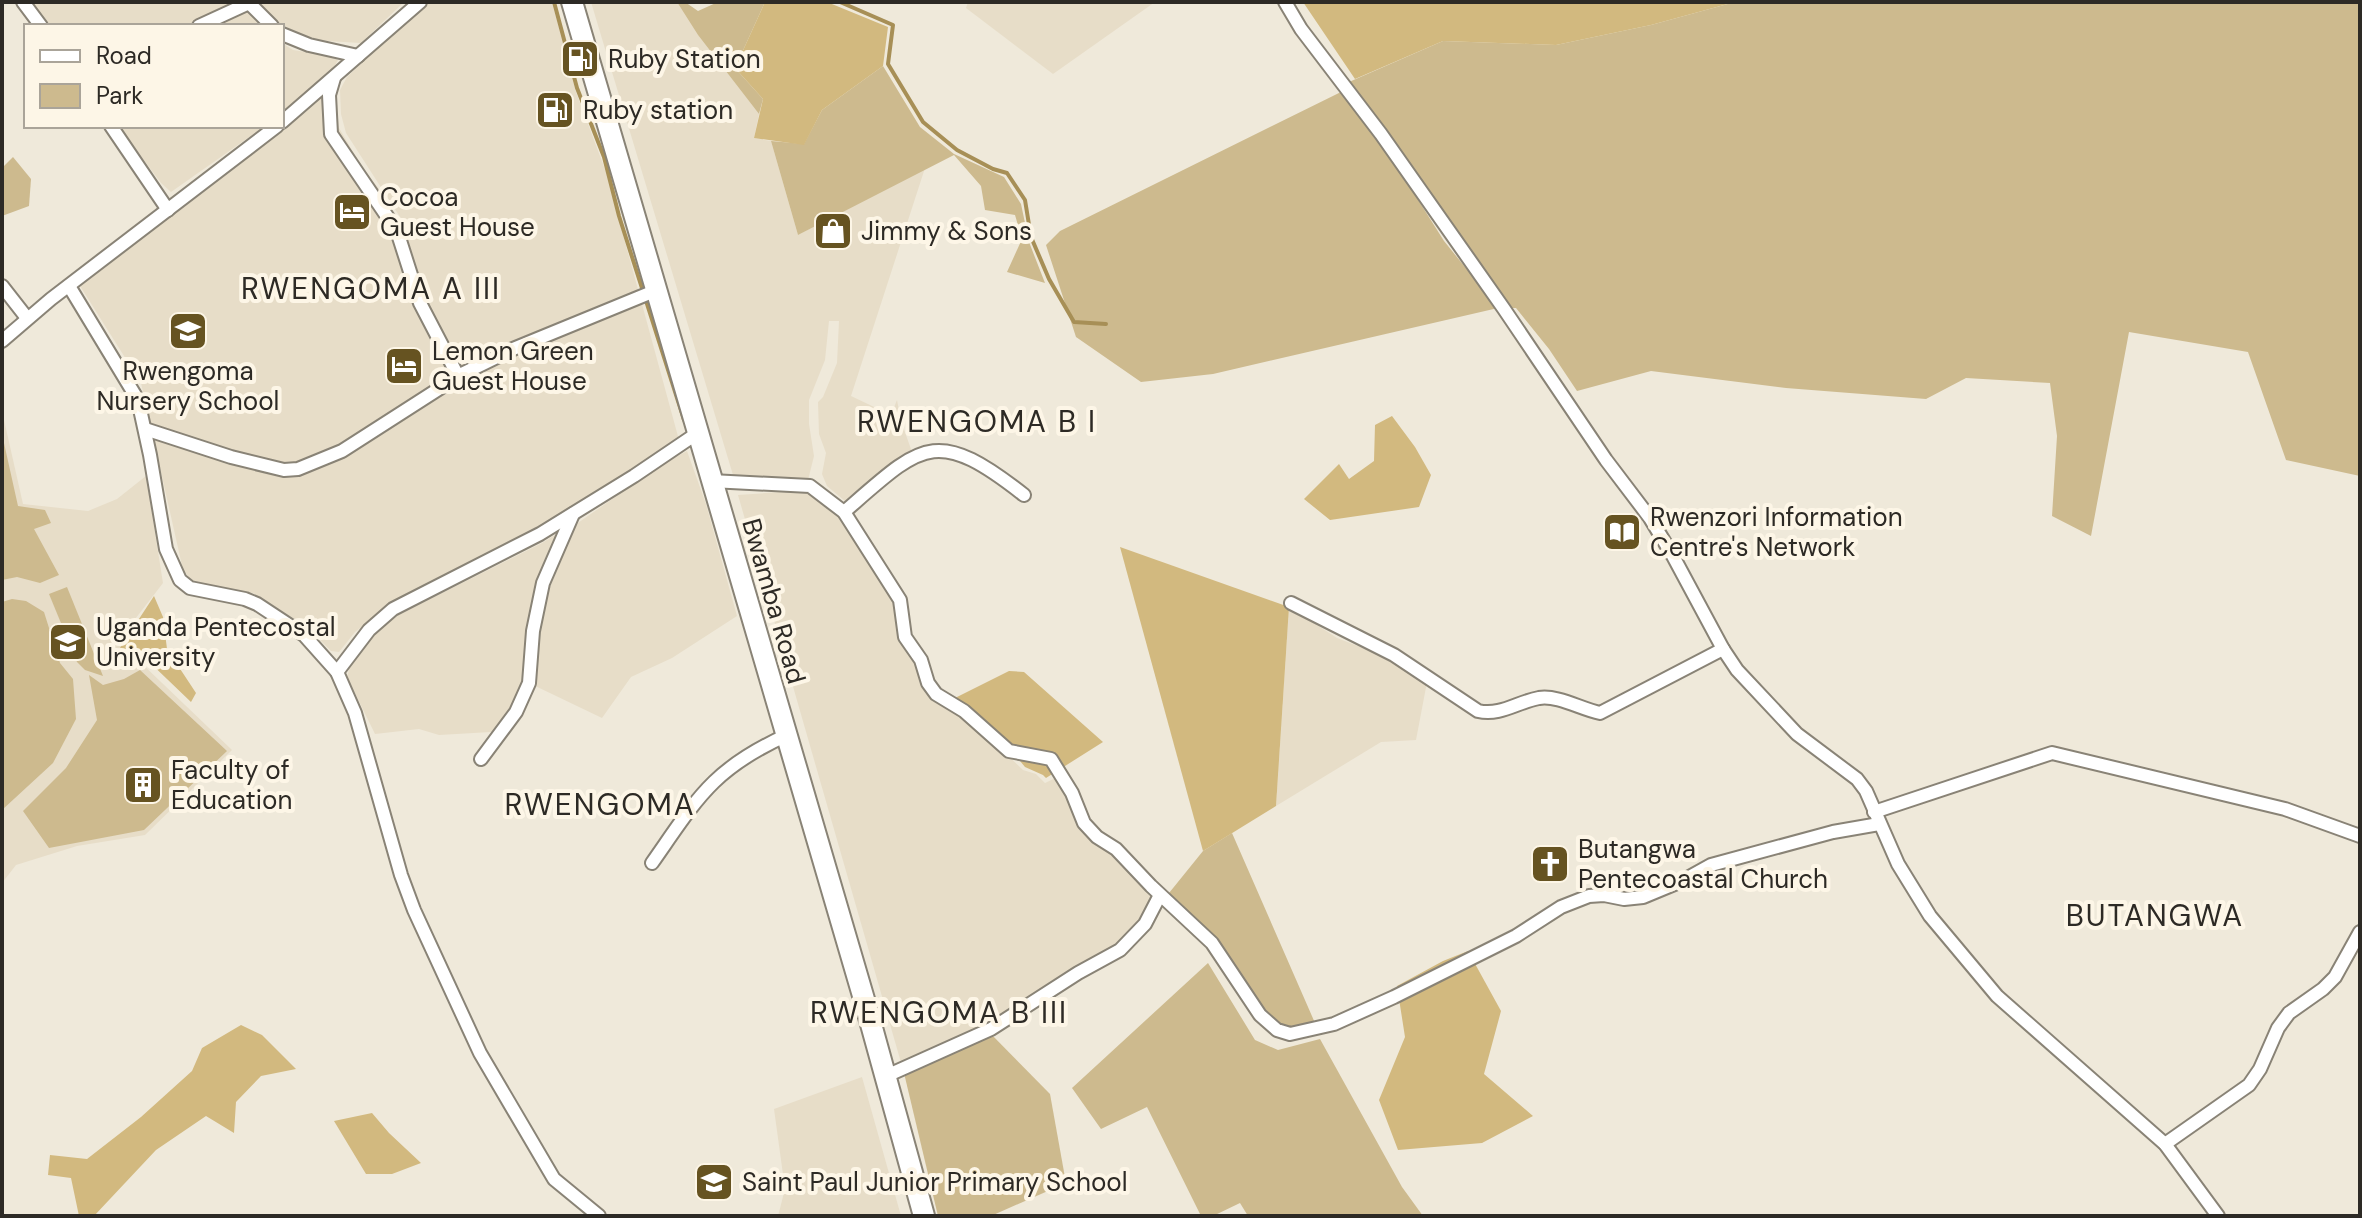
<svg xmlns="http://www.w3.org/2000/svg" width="2362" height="1218" font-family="'DM Sans',sans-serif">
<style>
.built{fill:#e7ddc8}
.green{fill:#cdba8e}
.forest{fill:#d2b97f}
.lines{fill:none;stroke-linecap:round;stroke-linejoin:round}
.stream{stroke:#a78f56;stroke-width:4}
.minor-casing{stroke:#898376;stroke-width:16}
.primary-casing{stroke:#898376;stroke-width:24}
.minor{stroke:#fff;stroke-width:12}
.primary{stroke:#fff;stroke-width:20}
.labels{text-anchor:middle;stroke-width:8;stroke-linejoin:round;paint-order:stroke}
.poi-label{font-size:26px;fill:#2d2a25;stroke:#fdf6e7;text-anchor:start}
.street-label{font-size:26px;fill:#2d2a25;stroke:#fdf6e7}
.quarter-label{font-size:30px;letter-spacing:2px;fill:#2d2a25;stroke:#fdf6e7}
</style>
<rect width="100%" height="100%" fill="#efe9da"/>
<g class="built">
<path d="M26,2h212l23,24h-217z"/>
<path d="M258,2h146l-43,41 -52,-3 -29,-17z"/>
<path d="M426,2h126l24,90 30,80 73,268 -146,94 -23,7 -114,59 -41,32 -16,20 -8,-1 -24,-24 -54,-34 -58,-9 -12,-14 -42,-187 -66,-105 76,-47 151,-116 28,-26 6,12 3,27 23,39 24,31 25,58 10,40 35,74 -27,-60 -27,-90 -56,-87 -5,-19 -1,-24 7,-13z"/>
<path d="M591,2h86l21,33 61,79 -5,24 17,3 27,94 127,-67 -74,228 40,19 6,-15 4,21 11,31 -67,49 -18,-15 -5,-12 4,-21 -7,-19 -1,-32 5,-5 14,-34 2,-42h-10l-4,39 -16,40v24l5,32 -6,24 -6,2 -69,-7z"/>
<path d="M968,2h187l-102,72 -87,-66z"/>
<path d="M282,43l11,7 32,5 13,5 -5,9 -51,43z"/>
<path d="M118,126h147l-94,66 -10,-9z"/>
<path d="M2,411l21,93 65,7 29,-12 29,-23 17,107 -31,40 6,37 94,90 -87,85 -68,11 -61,19 -14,18z"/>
<path d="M687,451l19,53 31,112 -65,42 -41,19 -29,41 -73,-35 -21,48 -69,4 -20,-6 -44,5 -28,-57 4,-14 25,-31 24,-18 142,-71 24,-15 -30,94 39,-97 86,-60z"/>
<path d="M808,490l31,22 57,90 22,59 5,25 41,27 59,57 13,4 9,9 19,-9 27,53 68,71 -39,52 -216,123 -166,-578z"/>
<path d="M1289,607l48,31 52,20 38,24 -11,58 -35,2 -105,64z"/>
<path d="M862,1077l39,139h-123l7,-27 -11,-80z"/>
</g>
<g class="green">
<path d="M677,2h8l13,9 20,-9h47l-30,66 28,31 -4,15 -61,-79z"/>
<path d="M1735,2h625v474l-74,-16 -38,-108 -119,-20 -38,204 -39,-20 5,-80 -7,-53 -84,-5 -40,21 -140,-11 -135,-17 -74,20 -28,-42 -33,-41h-7l-160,-226 94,-41 113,4 95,-20z"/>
<path d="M883,66l37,61 34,27 50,23 17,27 8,38 16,41 -38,-11 15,-33 -7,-24 -30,-5 -4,-24 -27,-31 -156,80 -27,-94 33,3 18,-34z"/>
<path d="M1343,91l45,61 56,89 54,67 -285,66 -72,8 -65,-45 -30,-92 14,-14z"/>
<path d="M13,157l18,22 -2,27 -27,10v-48z"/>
<path d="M2,434l16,72 27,4 6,13 -17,6 25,46 -19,8 -23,-6 -15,3z"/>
<path d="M67,587l36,89 -18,-6 -8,-8 -28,-68z"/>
<path d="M12,599l14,2 18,11 16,51 13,16 3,40 -23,44 -51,47v-208z"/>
<path d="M140,670l87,81 -83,79 -95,18 -26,-37 43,-43 31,-48 -8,-45 14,10 21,-6z"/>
<path d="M1232,833l83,190 -36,10 -65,-81 -49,-54 38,-47z"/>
<path d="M1208,963l47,77 23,10 42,-11 82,148 21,29h-175l-8,-13 -27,13h-12l-54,-109 -46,22 -29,-41z"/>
<path d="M988,1031l62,63 16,89 -75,33h-53l-34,-143z"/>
</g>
<g class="forest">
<path d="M765,2h62l61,25 -5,39 -61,44 -18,35 -50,-7 9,-39 -28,-31z"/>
<path d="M1303,2h432l-84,23 -95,20 -113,-4 -88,38z"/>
<path d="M1392,416l23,31 16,28 -12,32 -89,13 -26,-21 35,-35 10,15 25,-18 1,-36z"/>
<path d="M1120,547l169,60 -13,199 -73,45z"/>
<path d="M154,596l9,21 4,32 29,44 -5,9 -48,-46h-18l-5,-8z"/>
<path d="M1009,671l15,1 79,70 -57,36 -3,-3 -18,-8 -33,-40 -37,-29z"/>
<path d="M1468,951l33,60 -17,63 49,42 -51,27 -84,7 -19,-50 26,-63 -8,-51 46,-25z"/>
<path d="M241,1025l21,10 34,34 -35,7 -25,26 -2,31 -28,-17 -50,34 -62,66h-15l-8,-38 -23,-3 2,-20 37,4 54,-42 51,-46 10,-23z"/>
<path d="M372,1113l17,20 32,30 -29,11h-26l-32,-53z"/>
</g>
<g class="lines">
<g class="stream">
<path d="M554,2l23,86 27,69 15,59 65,204"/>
<path d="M840,2l53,23 -5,39 35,58 34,28 36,19 14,4 18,27 6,37 18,42 25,43 32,2"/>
</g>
<g class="minor-casing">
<g id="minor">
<path d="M23,2l18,24"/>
<path d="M248,2l24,24"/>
<path d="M1285,2l16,27 80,105 123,175 102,151 44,58 23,38 50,93 14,21 60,64 60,45 9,12 32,73 32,52 67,80 168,148 53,72"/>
<path d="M199,26l50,-23"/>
<path d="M282,34l27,11 49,11"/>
<path d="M334,78l-5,17 2,39 66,97 23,72 38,73"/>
<path d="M282,122l138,-120"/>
<path d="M111,126l57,84"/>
<path d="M2,286l25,32"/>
<path d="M69,286l69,114 12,55 16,94 14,31 10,8 55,11 12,5 47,31 33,37 18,41 46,162 13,35 66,143 74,126 45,37"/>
<path d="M2,341l49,-42 226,-173"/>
<path d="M145,429l86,28 53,13 14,-1 44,-18 120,-77 51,-25 144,-59"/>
<path d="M711,481l99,5 34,26 56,88 5,37 16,23 7,23 8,11 28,17 45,40 42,8 21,34 12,30 13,14 19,12 35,37 61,57 48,72 17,15 13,4 44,-10 60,-27 122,-61 45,-29 28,-11 15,-1 20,4 19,-2 41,-17 27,-15 122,-33 46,-8"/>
<path d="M844,512c78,-68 91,-87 180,-17"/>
<path d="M1291,603l103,52 84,56c23,5 39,-9 61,-13 19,-3 42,11 61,15l123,-64"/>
<path d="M337,672l32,-42 24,-21 147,-75 94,-58 65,-44"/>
<path d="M481,759l35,-47 13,-29 4,-52 10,-48 30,-69"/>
<path d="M1874,812l178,-59 233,56 75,27"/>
<path d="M652,863c45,-64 60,-94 135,-128"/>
<path d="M884,1077l107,-48 87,-56 42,-23 25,-26 15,-29"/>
<path d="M2165,1144l84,-59 11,-16 18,-41 11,-15 34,-24 12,-12 25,-45"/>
</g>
</g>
<g class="primary-casing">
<path id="primary" d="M572,2l294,1004 58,210"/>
</g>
<use href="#minor" class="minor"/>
<use href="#primary" class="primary"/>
</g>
<defs>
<g id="fuel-square" transform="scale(2)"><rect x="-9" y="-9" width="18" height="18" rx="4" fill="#665321" stroke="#fdf6e7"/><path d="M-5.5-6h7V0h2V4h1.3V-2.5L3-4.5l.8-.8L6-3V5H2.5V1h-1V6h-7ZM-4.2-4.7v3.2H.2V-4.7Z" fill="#fff"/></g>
<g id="hotel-square" transform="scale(2)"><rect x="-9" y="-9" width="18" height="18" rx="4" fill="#665321" stroke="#fdf6e7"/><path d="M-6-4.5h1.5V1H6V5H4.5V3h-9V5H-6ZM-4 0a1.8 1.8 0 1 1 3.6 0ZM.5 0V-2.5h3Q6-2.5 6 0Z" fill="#fff"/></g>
<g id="shop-square" transform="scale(2)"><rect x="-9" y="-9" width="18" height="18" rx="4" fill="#665321" stroke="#fdf6e7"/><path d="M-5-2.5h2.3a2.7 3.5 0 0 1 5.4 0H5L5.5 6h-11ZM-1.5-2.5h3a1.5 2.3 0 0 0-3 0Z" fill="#fff"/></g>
<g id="school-square" transform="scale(2)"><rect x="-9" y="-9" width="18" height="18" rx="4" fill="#665321" stroke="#fdf6e7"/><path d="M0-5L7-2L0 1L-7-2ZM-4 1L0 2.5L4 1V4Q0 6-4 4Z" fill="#fff"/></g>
<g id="library-square" transform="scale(2)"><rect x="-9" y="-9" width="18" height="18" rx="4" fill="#665321" stroke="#fdf6e7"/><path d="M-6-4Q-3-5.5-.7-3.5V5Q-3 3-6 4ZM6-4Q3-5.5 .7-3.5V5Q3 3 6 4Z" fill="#fff"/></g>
<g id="university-square" transform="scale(2)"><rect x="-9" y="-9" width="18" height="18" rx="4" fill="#665321" stroke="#fdf6e7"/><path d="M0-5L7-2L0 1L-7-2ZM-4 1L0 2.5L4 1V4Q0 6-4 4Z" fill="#fff"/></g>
<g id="building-square" transform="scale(2)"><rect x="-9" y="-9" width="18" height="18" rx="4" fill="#665321" stroke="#fdf6e7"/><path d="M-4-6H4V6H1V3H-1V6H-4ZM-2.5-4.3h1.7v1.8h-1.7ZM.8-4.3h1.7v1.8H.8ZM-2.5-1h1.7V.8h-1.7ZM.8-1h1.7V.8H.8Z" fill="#fff"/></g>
<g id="church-square" transform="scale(2)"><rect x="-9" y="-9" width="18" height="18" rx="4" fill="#665321" stroke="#fdf6e7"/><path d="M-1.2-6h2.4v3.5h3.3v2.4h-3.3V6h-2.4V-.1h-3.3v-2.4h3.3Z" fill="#fff"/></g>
</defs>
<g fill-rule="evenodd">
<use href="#fuel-square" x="580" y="59"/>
<use href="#fuel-square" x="555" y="110"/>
<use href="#hotel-square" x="352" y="212"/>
<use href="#shop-square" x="833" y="231"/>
<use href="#school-square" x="188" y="331"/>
<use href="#hotel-square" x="404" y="366"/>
<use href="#library-square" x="1622" y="532"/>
<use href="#university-square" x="68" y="642"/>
<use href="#building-square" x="143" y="785"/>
<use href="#church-square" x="1550" y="864"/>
<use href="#school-square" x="714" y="1182"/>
</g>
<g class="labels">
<g class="poi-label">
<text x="608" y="68">Ruby Station</text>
<text x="583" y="119">Ruby station</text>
<text x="380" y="206">Cocoa<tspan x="380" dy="30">Guest House</tspan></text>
<text x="861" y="240">Jimmy &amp; Sons</text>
<text x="432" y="360">Lemon Green<tspan x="432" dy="30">Guest House</tspan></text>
<text x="188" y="380" text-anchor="middle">Rwengoma<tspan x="188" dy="30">Nursery School</tspan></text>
<text x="1650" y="526">Rwenzori Information<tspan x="1650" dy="30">Centre's Network</tspan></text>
<text x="96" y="636">Uganda Pentecostal<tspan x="96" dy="30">University</tspan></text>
<text x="171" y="779">Faculty of<tspan x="171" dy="30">Education</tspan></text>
<text x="1578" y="858">Butangwa<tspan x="1578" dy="30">Pentecoastal Church</tspan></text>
<text x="742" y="1191">Saint Paul Junior Primary School</text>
</g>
<g class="street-label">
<text transform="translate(774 601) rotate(74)" y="9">Bwamba Road</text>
</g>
<g class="quarter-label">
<text x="371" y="299">RWENGOMA A III</text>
<text x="977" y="432">RWENGOMA B I</text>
<text x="600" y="815">RWENGOMA</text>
<text x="2155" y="926">BUTANGWA</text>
<text x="939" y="1023">RWENGOMA B III</text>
</g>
</g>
<rect width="2362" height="1218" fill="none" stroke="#2d2a25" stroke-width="8"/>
<rect x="24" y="24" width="260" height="104" fill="#fdf6e7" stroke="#aaa499" stroke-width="2"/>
<rect x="40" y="50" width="40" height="12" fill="#ffffff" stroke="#aaa499" stroke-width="2"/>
<text x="96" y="64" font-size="24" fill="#2d2a25">Road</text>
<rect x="40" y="84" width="40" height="24" fill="#cdba8e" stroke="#aaa499" stroke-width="2"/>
<text x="96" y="104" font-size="24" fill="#2d2a25">Park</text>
</svg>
